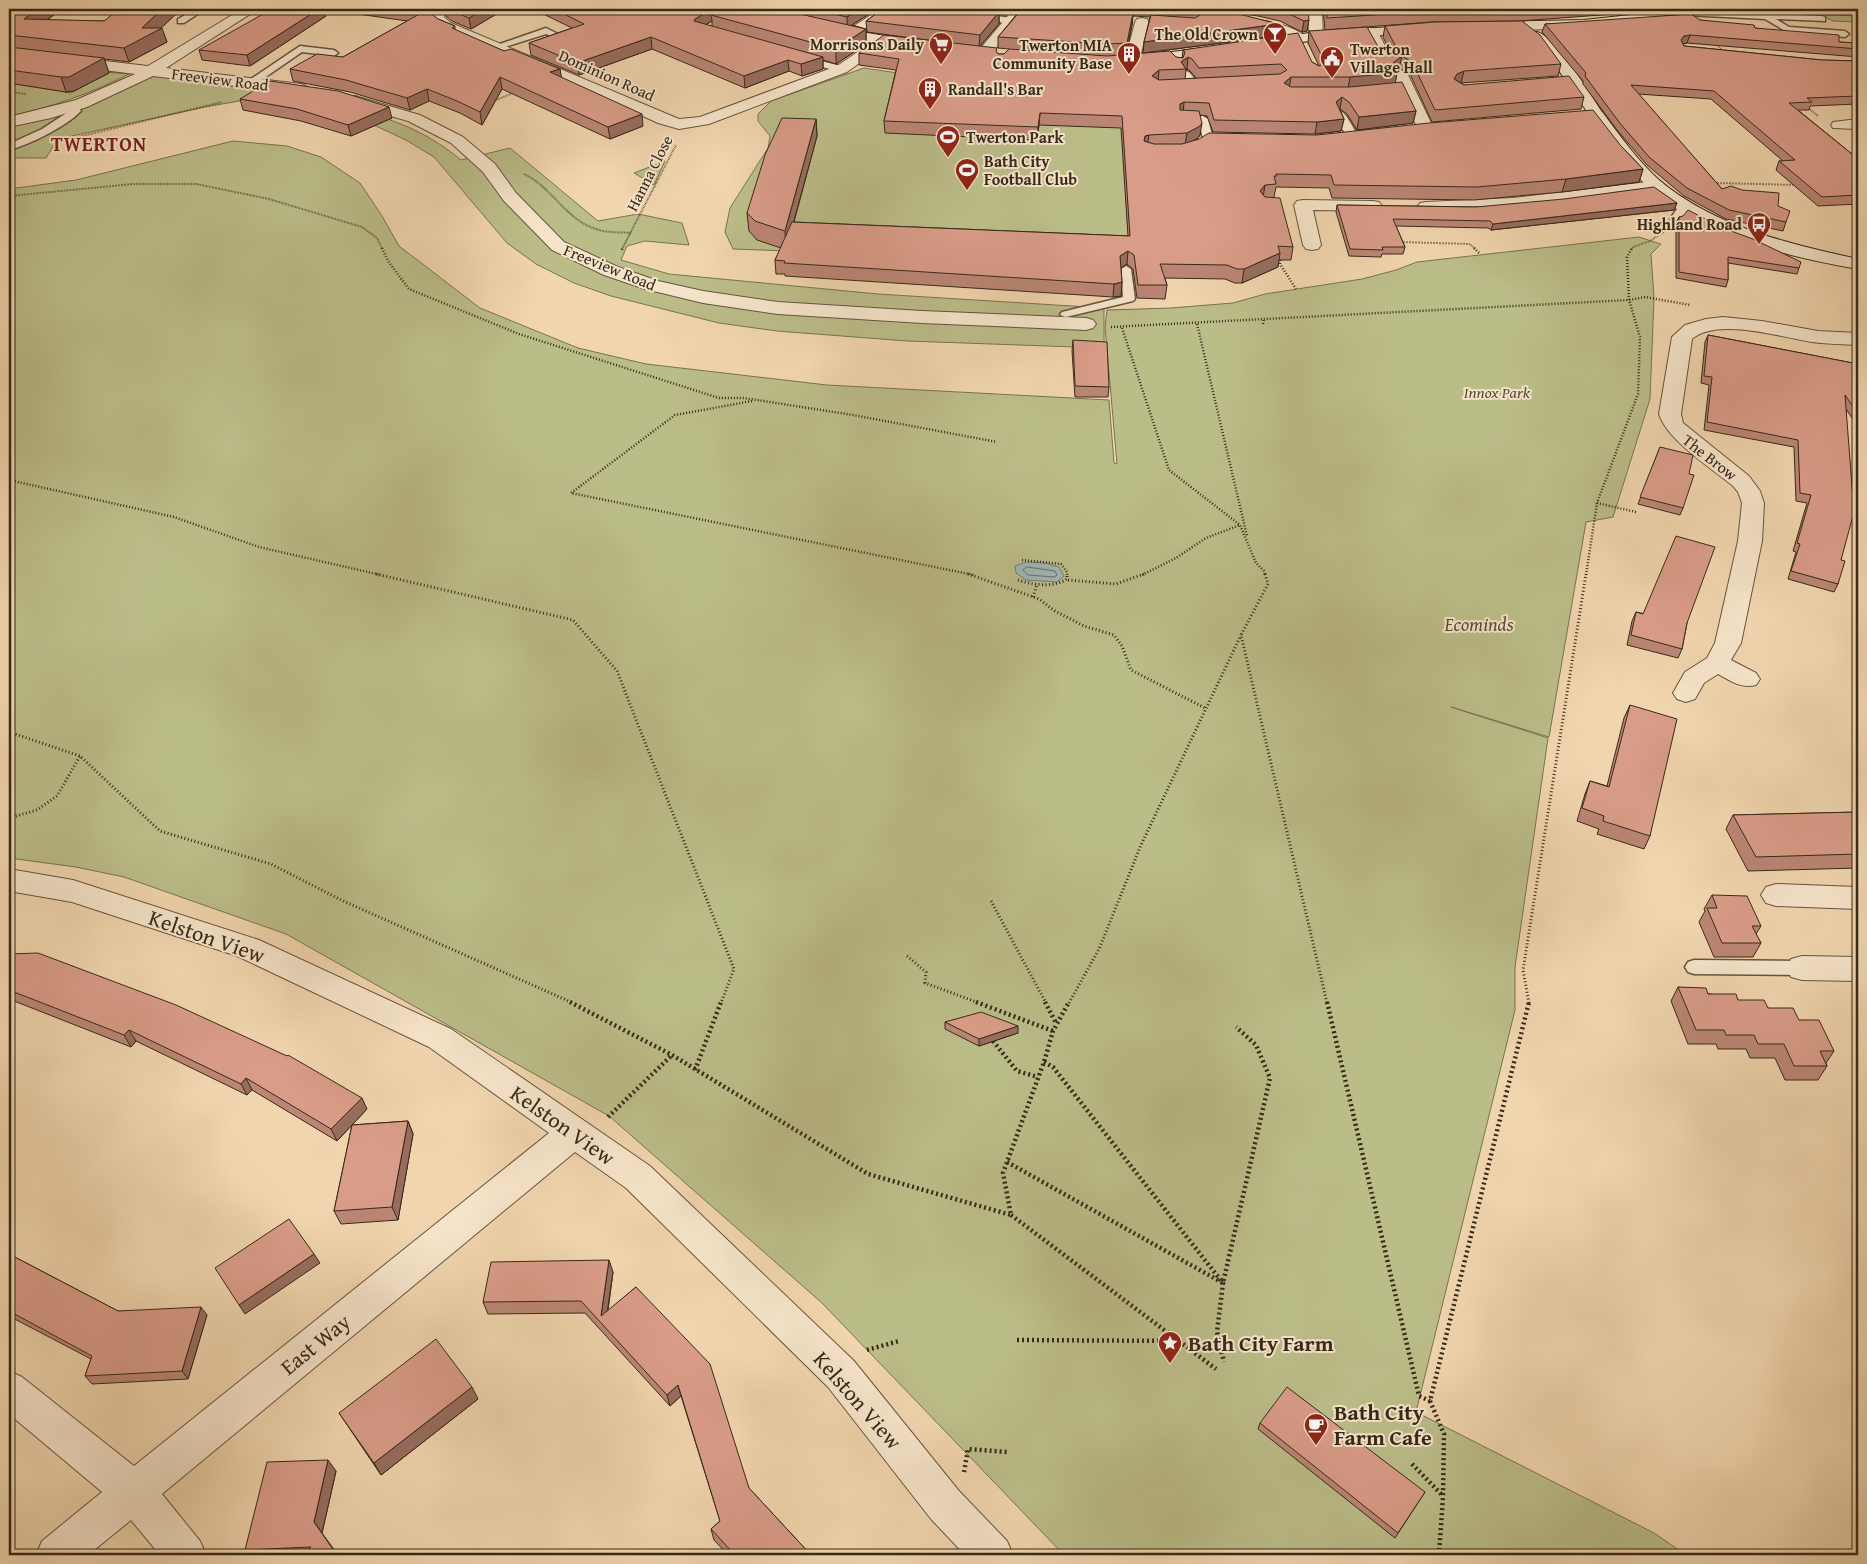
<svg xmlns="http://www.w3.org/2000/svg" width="1867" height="1564" font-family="'Gentium Book Plus',serif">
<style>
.green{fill:#bbbd89;stroke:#787351}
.water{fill:#9fb6b6;stroke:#757e77}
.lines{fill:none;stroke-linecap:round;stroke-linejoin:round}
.shore{stroke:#6a7068;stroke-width:1}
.lane-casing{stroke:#65543e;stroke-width:3}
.street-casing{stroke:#65543e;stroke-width:2}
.secondary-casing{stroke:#362919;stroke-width:2}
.path-far3{stroke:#362919;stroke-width:2;stroke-dasharray:0.5 1;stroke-linecap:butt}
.path-far2{stroke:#362919;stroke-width:2.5;stroke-dasharray:1 2;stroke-linecap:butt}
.path-far1{stroke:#362919;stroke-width:3;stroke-dasharray:1 2.5;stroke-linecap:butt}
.path{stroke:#362919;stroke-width:4.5;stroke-dasharray:2 3;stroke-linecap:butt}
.lane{fill:#f6e4ca;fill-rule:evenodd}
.street{fill:#f6e4ca;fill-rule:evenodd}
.secondary{fill:#f6e4ca;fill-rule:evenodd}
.rail{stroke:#362919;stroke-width:2;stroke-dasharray:5 5;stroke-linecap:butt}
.wall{fill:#bb8675;stroke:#362919;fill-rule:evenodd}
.shaded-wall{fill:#986d5f;stroke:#362919}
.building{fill:#d99c88;stroke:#362919;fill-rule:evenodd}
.labels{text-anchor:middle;stroke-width:4;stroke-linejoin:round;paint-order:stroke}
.far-poi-label{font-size:16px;font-weight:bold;fill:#362919;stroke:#f6e4ca;text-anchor:end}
.far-street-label{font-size:16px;fill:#362919;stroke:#f6e4ca}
.far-park-label{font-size:16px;font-style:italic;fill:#574e35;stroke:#f6e4ca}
.park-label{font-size:19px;font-style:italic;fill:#574e35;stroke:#f6e4ca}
.far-district-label{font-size:20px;font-weight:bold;letter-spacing:1px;fill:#7a1f14;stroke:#f6e4ca}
.near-street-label{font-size:22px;fill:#362919;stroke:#f6e4ca}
.near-poi-label{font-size:22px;font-weight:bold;fill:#362919;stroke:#f6e4ca;text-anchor:start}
</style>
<rect width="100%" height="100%" fill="#f1d5ae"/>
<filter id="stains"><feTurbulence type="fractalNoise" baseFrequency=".004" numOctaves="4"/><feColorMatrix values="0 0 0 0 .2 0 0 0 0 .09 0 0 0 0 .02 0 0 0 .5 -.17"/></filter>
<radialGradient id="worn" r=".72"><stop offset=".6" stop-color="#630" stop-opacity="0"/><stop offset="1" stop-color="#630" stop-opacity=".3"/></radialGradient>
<g class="green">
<path d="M1760,12l98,4v6l-25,-1 -8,-4 -45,-1z"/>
<path d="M864,68l95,14 160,15 53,168 -439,-16 -8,-17 5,-24 38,-60 2,-12 -12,-15v-7l13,-13z"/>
<path d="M106,72l23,2c-40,20 -76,33 -120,42v-33l62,10 29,-16z"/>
<path d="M148,75c59,8 119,14 177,27 52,12 94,23 136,58l49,-12 88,73 40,-7 44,9 7,22 -44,-4 -18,5 -6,14 48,14 209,20 226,14v40l-197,-7 -130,-10 -58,-8 -108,-27 -37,-13 -38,-19 -29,-21 -73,-86 -28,-17 -30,-14 -38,-13 -82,-15 -51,9 -147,32 -12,19h-37v-32l36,-7z"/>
<path d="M233,141l54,5 34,11 39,26 22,33 17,30 81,62 98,40 68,16 181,21 282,15 5,63 3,1 -12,-137 2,-17 64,-2 62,-5 32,-9 97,-15 34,-9 21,-8 222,-25 22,7 -10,10 3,44 -4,101 -37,118 -27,5 -37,215 -98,-30 97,31 -33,229v43l-99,402 238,121 32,22h-622l-242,-252 -213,-187 -323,-182 -162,-57 -48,-10 -67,-9v-669l67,-9z"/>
<path d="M665,161l-11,24 -20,-12z"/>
</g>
<path class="water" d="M1026,562l19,1 14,4 5,9 -7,6 -31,-2 -10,-7 -1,-7z"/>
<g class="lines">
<path class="shore" d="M1027,567l28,4 2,4 -3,2 -26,-2 -5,-5z"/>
<g class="lane-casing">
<g id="lane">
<path d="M196,9h9l-21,14h-6v-4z"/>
<path d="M1662,10l160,6 3,1v4l-49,-2 13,8 56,4 4,3 -4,3 -58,-5 -22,-13 -100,-5h-3z"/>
<path d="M976,13l35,5 4,3 -4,3 -38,-6 -1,-2z"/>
<path d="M546,28l18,9 -4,3 -14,-6 -48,15 -4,-3z"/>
<path d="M300,46l34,4 4,3 -4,3 -32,-4 -48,33h-6v-4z"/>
<path d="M801,56l44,11 1,2 -4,3 -44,-11v-4z"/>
<path d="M1186,71l3,1 9,10h10l5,3 -5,3 -16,-1 -10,-13z"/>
<path d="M71,104l7,2 3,5c-14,15 -52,34 -72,39v-6l33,-15 29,-19 -5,-3z"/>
<path d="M1341,111c6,3 13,19 18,26l-2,2h-6l-9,-10 -6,-15z"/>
<path d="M1203,116l5,3 5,20 -7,8 -16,3v-4l10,-3 3,-4 -4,-17h-16l-5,-3 5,-3z"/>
<path d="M1686,205l4,1 1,2 -12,13h-8l-1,-2 7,-10z"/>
<path d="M1126,266l5,3 4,30 -2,2 -67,16 -4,-1 -2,-2 2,-2 61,-15 -2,-28z"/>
<path d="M1694,960l108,1 6,2 3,5 -3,5 -6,2 -108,-1 -6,-2 -3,-5 3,-5z"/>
</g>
</g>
<g class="street-casing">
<g id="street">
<path d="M242,9h16l-92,59 135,16 5,2 3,3 -3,3 -5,2 -148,-18 -66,31 -36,11 -42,9v-10l67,-17 59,-26 -126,-16v-8l139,16z"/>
<path d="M432,9h14l-2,8 7,6 228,96 21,-2 137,-51 41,-28h10l2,3 -43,31 -138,52 -30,5 -21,-6 -98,-45 -119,-49 -9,-7 -3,-8z"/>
<path d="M880,9h16l-41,29h-10l-2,-3 2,-3z"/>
<path d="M1308,9h14l1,27 -2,3h-10l-2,-3z"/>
<path d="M1017,10l5,1 2,3 -2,3 -33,39h-10l-2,-3 2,-3 33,-39z"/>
<path d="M1241,17c17,3 55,7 65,21l-2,3h-10l-19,-9 -39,-8 -2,-3 2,-3z"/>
<path d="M1142,18l5,1 2,3 -8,31 4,7 -2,3h-10l-6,-10 8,-31 2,-3z"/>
<path d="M1371,28l5,1 2,3 13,26 -2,3h-10l-2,-3 -13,-26 2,-3z"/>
<path d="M1400,70l5,2 3,3 26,54 -2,3h-12l-2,-3 -26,-54 3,-3z"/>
<path d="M355,96l65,19 43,22 32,27 21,29 48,49 54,25 40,14 45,10 75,11 144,9 164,7 7,2 3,4 -3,4 -7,2 -164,-7 -144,-9 -75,-11 -58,-14 -41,-14 -52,-25 -48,-49 -21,-29 -32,-29 -43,-22 -59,-17 -2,-3 2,-3z"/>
<path d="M1858,119v10l-25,-1 -2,-3 2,-3z"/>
<path d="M1656,181l6,1 3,4 -3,4 -149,19 -58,3 -35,-1 -3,-4 3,-4 6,-1 87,-4z"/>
<path d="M1303,200l70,1 6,1 3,4 -3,4 -6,1 -60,-1 8,35 -3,4 -6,1 -6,-1 -3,-4 -9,-40 3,-4z"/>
<path d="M1723,317l39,4 56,10 40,2v12c-15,-1 -31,-1 -46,-3 -31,-5 -95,-25 -120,-3l-11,75 2,9 66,53 11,15 4,12 -2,38 -21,102 -10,17 25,13 4,6 -4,6c-15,4 -25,-4 -38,-11l-14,9 -9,16 -9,3 -9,-3 -4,-6 12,-21 22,-14 8,-15 23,-102 4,-38 -4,-11 -5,-6c-22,-18 -66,-46 -74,-72l13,-77 13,-12 21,-6z"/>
<path d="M9,869l64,11 186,60 192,89 199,137 204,195 105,130 48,50 6,14h-48l-34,-36 -103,-132 -202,-199 -51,-36 -413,342 38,47 6,14h-46l-29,-35 -43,35h-52l6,-14 60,-49 -93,-78v-43l13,6 112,89 415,-333 -120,-86 -192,-91 -165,-54 -63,-11z"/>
<path d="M1776,884l82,3v22l-82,-3 -10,-3 -5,-8 5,-8z"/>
<path d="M1802,956l56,1v24l-56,-1 -11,-3 -4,-9 4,-9z"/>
</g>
</g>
<g class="secondary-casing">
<g id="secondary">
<path d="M1659,9h22l-2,3c-62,17 -123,18 -187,18l-5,-1 -2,-3 2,-3 5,-1 92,-2 46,-5z"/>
<path d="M1421,25l5,1 2,3 -2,3 -110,8 -54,8 -5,-1 -2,-3 2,-3 5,-1 54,-8z"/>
<path d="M831,27l85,14 5,1 2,3 -2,3 -5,1 -90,-15 -2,-3 2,-3z"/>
<path d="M1537,32c20,5 53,63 66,81 17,23 35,48 56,67 56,47 130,64 199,79v10c-69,-12 -160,-33 -212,-84 -36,-34 -60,-77 -89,-117 -8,-11 -19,-21 -27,-32l2,-3z"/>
<path d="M1220,46l5,1 2,3 -2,3 -86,11 -5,-1 -2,-3 2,-3 5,-1z"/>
</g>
</g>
<g class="path-far3">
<path d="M1715,43l10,10"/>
<path d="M9,92l17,2"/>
<path d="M494,101l19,-8"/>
<path d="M1807,107l11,9"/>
<path d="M78,137l144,-35"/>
<path d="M524,174c28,13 42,46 72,55 11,4 23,3 35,4"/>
<path d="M1714,183l84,2"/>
<path d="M9,196l124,-12h63l73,15 93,28 15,11 5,11"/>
<path d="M1400,242l70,2 5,5"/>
<path d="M622,249l54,-104"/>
<path d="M1632,249l1,-2 17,-6 15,-10"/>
</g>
<g class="path-far2">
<path d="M382,248l6,13 21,28 110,45 200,64h25l109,17 144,27"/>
<path d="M1474,248l6,6"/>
<path d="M622,250l1,-2"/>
<path d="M1280,257v7l16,25"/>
<path d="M1197,324l50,212"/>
<path d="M1263,324l1,-5"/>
<path d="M1111,327l518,-27 16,-3 45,8"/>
<path d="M1122,328l47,142 71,55 16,38 8,8 1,4"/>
<path d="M752,401l-77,14 -104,78 403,82"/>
<path d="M9,480l165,37 85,30 122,28"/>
<path d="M1597,503l39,9"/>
<path d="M1022,560l39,4 6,8v3"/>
<path d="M1142,575l34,-17 30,-20 34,-13"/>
<path d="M1586,575l11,-72 41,-109 2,-57 -11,-37 -2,-43 5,-9"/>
</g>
<g class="path-far1">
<path d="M376,574l197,46 44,51 117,298 -13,34"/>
<path d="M968,574l71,25 16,12 29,15 30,9 8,11 9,24 74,38"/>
<path d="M1265,574l3,10 -27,51 86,368"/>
<path d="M1018,580c16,5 34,8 49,-1v-5"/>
<path d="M1068,580l48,4 28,-10"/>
<path d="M1033,597l4,-13"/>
<path d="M9,732l71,24 80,75 111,33 70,36 232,103"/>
<path d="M9,818l28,-8 20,-14 23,-40"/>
<path d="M991,901l55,102"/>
<path d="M907,956l19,16 -1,11 54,20"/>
<path d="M1069,1003l30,-54 42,-104 100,-210"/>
<path d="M1529,1003l-6,-33 63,-396"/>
</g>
<g class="path">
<path d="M570,1002l102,53 196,119 143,41 -8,-42 41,-111 9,-31 16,-29"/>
<path d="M976,1002l77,29"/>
<path d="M1045,1002l11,21"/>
<path d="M1327,1002l92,394 11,5"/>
<path d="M993,1041l24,30 21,6"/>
<path d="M1044,1062l9,5 170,216 -6,49 7,30"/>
<path d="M695,1070l26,-68"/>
<path d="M608,1117l64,-62"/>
<path d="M1007,1162l216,121 47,-205 -14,-33 -20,-18"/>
<path d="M1011,1215l205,154"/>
<path d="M1017,1340l161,1"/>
<path d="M867,1350l32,-9"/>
<path d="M1412,1464l31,32"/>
<path d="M964,1472l4,-23 39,3"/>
<path d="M1439,1555l4,-58 1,-63 -14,-33 99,-399"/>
</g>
<use href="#lane" class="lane"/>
<use href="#street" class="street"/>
<use href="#secondary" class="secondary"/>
<path class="rail" d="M1751,9l107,4"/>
</g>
<g class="wall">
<path d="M9,9h53l-15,11 57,1 77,-12 -20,19 6,14 -38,20 -25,-3 5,14 -35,18 -8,1 -57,-9z"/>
<path d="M343,9h88l-3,3 10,7 17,7v4l49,21 56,18 1,9 82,48 -33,13 -108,-50 -20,36 -22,-12 -31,-12 -19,9 -60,-18 -57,-11 -3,-12 53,-12 64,-36 -63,-9z"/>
<path d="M445,9h60l-34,20 -19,-8 -6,-5z"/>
<path d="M533,9h344l-25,16 14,4v15l-30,20 -13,-4v9l-21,7 -13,-5 -44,17 -93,-39 -73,26 -48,-20 -2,-12 43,-15zM712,21v5l-6,-1z"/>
<path d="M883,9h132l-4,1 -5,5 -7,-1v10l-19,22 16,6 2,2h6l5,-5 -11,-1v-11l23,-28h-2h289l-1,22 -5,1 -22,-11 -22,-5 -49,-7h-8l77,15 -2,12 -132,17 38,5 1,-8 129,12 7,4 -11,-23 1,-12 71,19 10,1 -7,-14 2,-11 176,38 -3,12 -97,7 3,2 120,12 -3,12 -149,13 -22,-48 -11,-6 -3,3 1,2 -2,9 21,29 -3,12 -56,7 -10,-16 -7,-5 4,10 -3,12 -26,3 -102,-2 -6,-16 -7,-1v20l-2,3 -2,2 425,6 22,23 -4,13 -77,10 -88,8 -142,-2 -3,-10 -53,-1 -2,10 19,50 -2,13h-12l-1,7 -36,16h-7l-10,-4 -60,-1 2,7 -2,14 -28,-1 -4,-29 -6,-5 -6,4 1,14 -1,14 -8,1 -328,-21v-2h-9l-1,-14 6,-12 -24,-8 -8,-9 -2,-18 69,-94 1,17 -23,86 334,14 -7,-108 -82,-3 -2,15 -152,-7 -1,-12 12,-51 -37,-5v-12l90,-10 -82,-11 -1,-11zM1133,16l17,1 -6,25 -1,11 -17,2 6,-30zM1187,69l3,2 6,7 -11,1 1,-9z"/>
<path d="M1323,9h306l-1,4 -108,8 -88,1 -107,8z"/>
<path d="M326,16l-76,50 -48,-6 -3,-10z"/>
<path d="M1700,20l55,8 84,14 19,1v14l-171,-14 -4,1 1,2 138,14 36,1v43l-48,2 -1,4h-11l60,49v45l-40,2 -42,-36 3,-9h4l-72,-62 -73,-5 84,95 56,17 8,16 -3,9 -57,-12 -42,-23 -37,-31 -30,-35 -34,-46v-3l-41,-49 3,-8z"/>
<path d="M240,99l152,19 -41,18 -50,-15 -58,-11z"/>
<path d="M1677,203l-3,7 -183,20 -3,-2 -92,-2 9,21 -2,7h-21l-1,3 -32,-1 -13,-44 1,-7 139,2z"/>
<path d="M1679,217l44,11 76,40 -2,6 -69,-11v17l-2,7 -50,-9v-55z"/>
<path d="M1708,335l150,29v63l-12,-18 -5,151 -3,24 -4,8 -46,-13 8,-27 -3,-1 14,-48 -11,-2 -2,-54 -90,-17 5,-45 -8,-2 4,-41z"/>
<path d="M1073,340l36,47 -1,10h-33l-3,-46z"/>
<path d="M1660,447l23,61 -3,7 -42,-11z"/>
<path d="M1636,612l51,11 -5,26 -4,9 -51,-13 5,-24z"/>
<path d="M1630,705l20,131 -6,13 -47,-15 2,-5 -22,-8 8,-27 5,-13 17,5 17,-68z"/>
<path d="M1858,812v56l-110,3 -22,-42 7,-14z"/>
<path d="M1712,895l49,31 -5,8 5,9 -8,14h-39l-15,-35 6,-11 -1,-2z"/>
<path d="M9,954l358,155 -15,16 56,-4 5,13 -15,86 -57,4 -7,-13 18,-86 -15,16 -85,-51 -5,5 -111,-54 -5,6 -122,-48z"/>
<path d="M1678,987l60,13 30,8 31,12 35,31 -8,12 1,3 -9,14h-33l-10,-22h-25l-4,-9h-28l-2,-5h-28l-17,-43z"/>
<path d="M945,1022l73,11 -39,13 -34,-17z"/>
<path d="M9,1254l109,57 89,4 -19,64 -96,5 -7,-8 6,-17 -82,-43z"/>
<path d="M613,1272l-5,39 28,-24 113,201 62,67h-83l-14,-15 -3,-11 9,-8 -39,-125 -11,10 -85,-93 -97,1 -5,-12z"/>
<path d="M478,1399l-97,76 -42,-62z"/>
<path d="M1260,1423l165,69 -30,46 -137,-109z"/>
<path d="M336,1471l-14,62 16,22h-89l-4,-5z"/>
</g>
<g class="shaded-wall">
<path d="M38,9h24l-33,23 -5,-13z"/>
<path d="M162,9h19l-22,21 3,-2 5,14 -38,20 -5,-14 18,-20z"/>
<path d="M319,9h6l1,7 -76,50 -3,-11z"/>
<path d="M484,9h21l-34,20 -2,-11z"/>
<path d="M712,9h20l-21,6 1,6 -16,9 -2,-9 1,-2z"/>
<path d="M859,9h18l-30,19v-11z"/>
<path d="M1006,9h9l-4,1 -5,5z"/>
<path d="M1119,9h5l-1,6 -5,2z"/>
<path d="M999,12v12l-20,23 1,-12z"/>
<path d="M1133,13l-1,12 -6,30 1,-12z"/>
<path d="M1309,20l-2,11 -5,1 2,-11z"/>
<path d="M1278,24l-2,12 -133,17 1,-11z"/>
<path d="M866,29v15l-30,20v-15z"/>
<path d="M1690,35l-3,8 -5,1 -1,-4 3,-4z"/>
<path d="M651,37l1,12 -73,26 -2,-12z"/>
<path d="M1402,56l-3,12 -7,6 5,-1 -2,12 -47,4 2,-12 43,-14z"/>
<path d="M823,57v12l-21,7 -1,-12z"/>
<path d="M1188,57l-1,12 -1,1 -5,-8z"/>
<path d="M104,58l5,15 -35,18 -8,1 -5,-15z"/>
<path d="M788,60l1,11 -44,17 -1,-12z"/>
<path d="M560,69l2,12 -12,-9z"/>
<path d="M1159,70l-1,12 -6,-6z"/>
<path d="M1464,71l-3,12 -7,-4 3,-5z"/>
<path d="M500,77l2,12 -20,36 -2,-13z"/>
<path d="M1291,77l-2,12 -5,-6z"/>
<path d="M427,89l2,12 -19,9 -3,-12z"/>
<path d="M1342,97l-2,12 -6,6 2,-13z"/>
<path d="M1184,102l-1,12 -5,2 2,-12z"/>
<path d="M389,107l3,11 -41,18 -3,-11z"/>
<path d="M1416,111l-3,12 -56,7 2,-13z"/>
<path d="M1040,113l-1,12 -2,15 1,-13z"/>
<path d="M642,114l1,12 -33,13 -2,-12z"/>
<path d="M816,119l1,17 -31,114 -1,-19z"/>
<path d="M1344,119l-3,12 -26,3 2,-12z"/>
<path d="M1202,123l-2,12 -2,3 -13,7 2,-12z"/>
<path d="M1149,135l-2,12 -4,2 2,-13z"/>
<path d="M1643,169l-4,13 -77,10 4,-13z"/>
<path d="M1265,185l-2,13 -3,-7z"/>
<path d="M1677,203l-3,7 -183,20 2,-6z"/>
<path d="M1128,251l-1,13 -8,5 1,-13z"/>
<path d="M1280,253l-2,14 -36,16 2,-14z"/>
<path d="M1122,282l-1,14 -8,1 1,-13z"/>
<path d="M1018,1026v7l-39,13v-7z"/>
<path d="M129,1030l7,11 -5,6 -7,-12z"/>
<path d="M246,1078l6,12 -5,5 -6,-11z"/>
<path d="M362,1098l5,11 -30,32 -6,-12z"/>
<path d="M408,1121l5,13 -15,86 -6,-13z"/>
<path d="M314,1254l6,9 -75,51 -6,-9z"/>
<path d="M609,1260l4,12 -8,55 -4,-11z"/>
<path d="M201,1307l6,8 -19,64 -6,-8z"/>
<path d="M678,1385l3,11 -11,10 -3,-11z"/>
<path d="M472,1387l6,12 -97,76 -7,-12z"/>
<path d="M328,1460l8,11 -14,62 -8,-11z"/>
</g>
<g class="building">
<path d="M9,9h29l-14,10 80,2 15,-12h43l-20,19h20l-38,20 -115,-13z"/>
<path d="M272,9h47l-72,46 -48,-5z"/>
<path d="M398,9h29l1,2 10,8 17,7 -3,2 52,23 7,-2 49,20 -10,3 92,42 -34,13 -108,-50 -20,35 -23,-11 -30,-12 -20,9 -61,-18 -56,-11 27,-15 26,3 80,-45z"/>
<path d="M448,9h36l-15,9z"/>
<path d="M554,9h158l-17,10 -1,2 129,36 -22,7 -13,-4 -44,16 -93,-39 -74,26 -48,-20 55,-19z"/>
<path d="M724,9h54l88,20 -30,20 -125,-34z"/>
<path d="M812,9h47l-12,8z"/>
<path d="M883,9h92l24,3 -19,23 -114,-14z"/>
<path d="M1022,9h97l1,3 13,1 -6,30 -20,1 -109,-7z"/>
<path d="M1195,9l44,5 39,10 -134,18 7,-27 44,3 5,-3v-3z"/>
<path d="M1276,9h32l1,11 -5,1 -23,-11z"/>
<path d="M1326,9h23l2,2v-2h184l-12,1 -89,1 -107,7z"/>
<path d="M1691,14l9,6 54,5 1,3 84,7v7l19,1v6l-168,-14 -6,1 -3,4 3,6 138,14 36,1v35l-51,2 5,4 -23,1 69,56v36l-36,2 -43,-36 16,-1 -81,-69 -83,-6 91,104 9,-3 11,4 37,3 -1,13 12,5 -4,11 -57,-12 -42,-22 -38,-31 -30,-35 -34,-46 1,-3 -41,-49z"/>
<path d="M1522,21l18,14 21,29 -97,7 -7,3 -3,5 10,6 105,-9 15,21 -149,13 -23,-48 -10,-6 -9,7 4,10 -47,4h-59l-7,6 7,4h59l52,-5 14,29 -57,6 -10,-15 -7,-5 -6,5 8,17 -27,3 -103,-2 -5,-17 -25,-1 -4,2v6l19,1 3,12 -2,3 -13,7 -38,2 -4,1 -1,5 10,3h28l17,-5 10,-6 108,2 112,-12 164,-13 28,36 22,23 -77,10 -89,8 -143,-2 -3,-10 -55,-1 1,2h-3l2,8 -11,1 -5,6 5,6 15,1 13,49 -15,-1 2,7 -36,16h-7l-10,-4 -67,-1 7,21h-29l-4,-30 -6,-4 -8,5 2,26 -8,2 -330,-21 1,-2 -10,-1 17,-38 338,14 -8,-120 -82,-3 -2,14 -154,-6 15,-62 -40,-6 25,-18 113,13 -1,3 2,3h6l5,-5 98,7 63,-5 6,6 7,1 2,-6 -2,-2 115,-17 14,29 7,4 4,-2 1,-4 -15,-29 58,-4 13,23 11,1 4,-6 -10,-19 50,-4zM1188,57l4,2 7,9 82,-4 6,6 -7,4 -121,6 -7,-4 7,-6 27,-1 -5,-7z"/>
<path d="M9,47l95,11 -35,19h-8l-52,-7z"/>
<path d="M270,81l68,10 51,16 -41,18 -51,-16 -57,-10z"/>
<path d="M782,118l34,1 -31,112 -30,-10 -8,-8 18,-58z"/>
<path d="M1654,187l23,16 -184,21 -3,-3 -97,-2 12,28h-23l1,3 -33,-1 -13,-44 139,2 88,-8z"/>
<path d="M1688,210l35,18 30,11 48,23 -2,6 -71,-11v23l-49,-8v-55l4,-1z"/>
<path d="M1708,335l150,29v50l-13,-19 9,117 -13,48 4,1 -7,23 -47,-13 9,-27 -3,-1 14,-48 -11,-2 -2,-53 -91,-18 5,-45 -8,-1z"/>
<path d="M1073,340l34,2 2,45 -34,-1z"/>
<path d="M1660,447l33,8 -4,19 5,1 -11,33 -43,-11z"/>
<path d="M1676,536l39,11 -28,76 -5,26 -51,-14 5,-23 7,2z"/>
<path d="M1630,705l47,14 -27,117 -47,-15 1,-5 -22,-8 8,-27 19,6z"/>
<path d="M1858,812v42l-102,3 -23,-42z"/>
<path d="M1712,895l35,1 14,30h-9l9,17h-39l-15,-35h10z"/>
<path d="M38,953l138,52 111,51 1,-1 74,43 -31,31 -85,-51 -5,6 -112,-54 -5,5 -115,-45v-36z"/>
<path d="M1678,987l28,1 2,6h28l2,6h26l4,8h25l6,12h20l15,31h-14l7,15h-33l-10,-22h-26l-4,-9h-28l-2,-5h-28z"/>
<path d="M981,1012l37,14 -39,13 -34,-17z"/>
<path d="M408,1121l-16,86 -58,4 18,-86z"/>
<path d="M289,1219l25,35 -75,51 -24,-37z"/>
<path d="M9,1254l109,57 83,-4 -19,64 -97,5 7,-20 -83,-45z"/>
<path d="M609,1260l-8,56 35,-29 74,77 39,124 62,67h-76l-24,-26 9,-8 -42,-136 -11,10 -86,-94 -98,1 8,-40z"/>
<path d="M436,1339l36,48 -98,76 -35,-50z"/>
<path d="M1287,1387l138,105 -27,41 -138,-110z"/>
<path d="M328,1460l-14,62 23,33h-36l10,-8 -66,3 22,-88z"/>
</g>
<defs>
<g id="bar-pin" transform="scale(1.25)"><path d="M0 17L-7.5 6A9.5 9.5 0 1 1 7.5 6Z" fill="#8f2418" stroke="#f6e4ca"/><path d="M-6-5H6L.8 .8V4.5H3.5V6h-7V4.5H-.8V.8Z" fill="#fff"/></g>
<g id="supermarket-pin" transform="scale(1.25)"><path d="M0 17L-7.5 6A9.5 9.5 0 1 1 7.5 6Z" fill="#8f2418" stroke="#f6e4ca"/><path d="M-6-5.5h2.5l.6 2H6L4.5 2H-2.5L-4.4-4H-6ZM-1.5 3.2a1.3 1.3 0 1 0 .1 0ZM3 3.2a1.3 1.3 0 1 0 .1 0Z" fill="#fff"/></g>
<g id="building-pin" transform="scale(1.25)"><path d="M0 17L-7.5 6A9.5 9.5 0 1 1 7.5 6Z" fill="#8f2418" stroke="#f6e4ca"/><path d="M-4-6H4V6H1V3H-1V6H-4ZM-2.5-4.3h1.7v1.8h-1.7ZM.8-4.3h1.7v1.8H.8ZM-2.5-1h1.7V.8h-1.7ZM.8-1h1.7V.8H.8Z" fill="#fff"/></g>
<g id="civic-pin" transform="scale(1.25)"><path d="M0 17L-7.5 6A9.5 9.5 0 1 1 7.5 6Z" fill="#8f2418" stroke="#f6e4ca"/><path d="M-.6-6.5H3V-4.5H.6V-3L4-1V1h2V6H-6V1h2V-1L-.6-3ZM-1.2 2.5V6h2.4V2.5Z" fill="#fff"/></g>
<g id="stadium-pin" transform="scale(1.25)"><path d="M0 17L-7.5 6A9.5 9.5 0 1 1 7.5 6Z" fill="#8f2418" stroke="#f6e4ca"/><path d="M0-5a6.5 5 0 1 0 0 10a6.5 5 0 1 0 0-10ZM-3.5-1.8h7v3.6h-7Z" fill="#fff"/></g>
<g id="bus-pin" transform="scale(1.25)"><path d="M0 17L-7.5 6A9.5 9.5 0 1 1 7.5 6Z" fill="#8f2418" stroke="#f6e4ca"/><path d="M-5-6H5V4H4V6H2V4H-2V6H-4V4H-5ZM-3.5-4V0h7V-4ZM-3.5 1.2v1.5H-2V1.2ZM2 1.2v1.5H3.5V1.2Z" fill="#fff"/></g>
<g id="sight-pin" transform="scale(1.25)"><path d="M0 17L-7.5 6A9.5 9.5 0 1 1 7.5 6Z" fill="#8f2418" stroke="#f6e4ca"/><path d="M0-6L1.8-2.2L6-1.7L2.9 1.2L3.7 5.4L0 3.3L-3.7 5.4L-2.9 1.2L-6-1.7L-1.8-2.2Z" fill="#fff"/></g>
<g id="cafe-pin" transform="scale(1.25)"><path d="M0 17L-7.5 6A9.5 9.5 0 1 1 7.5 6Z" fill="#8f2418" stroke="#f6e4ca"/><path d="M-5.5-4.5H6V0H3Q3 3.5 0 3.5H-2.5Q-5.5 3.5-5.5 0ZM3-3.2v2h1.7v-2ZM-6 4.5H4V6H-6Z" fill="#fff"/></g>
</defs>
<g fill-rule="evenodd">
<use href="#bar-pin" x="1275" y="34"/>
<use href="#supermarket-pin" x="941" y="44"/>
<use href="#building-pin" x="1129" y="54"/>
<use href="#civic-pin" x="1332" y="58"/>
<use href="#building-pin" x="930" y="89"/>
<use href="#stadium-pin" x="948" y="137"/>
<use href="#stadium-pin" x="967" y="170"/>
<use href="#bus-pin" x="1759" y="224"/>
<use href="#sight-pin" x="1170" y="1343"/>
<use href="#cafe-pin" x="1316" y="1425"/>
</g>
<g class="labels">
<g class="far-poi-label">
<text x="1258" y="40">The Old Crown</text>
<text x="924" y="50">Morrisons Daily</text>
<text x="1112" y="51">Twerton MIA<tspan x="1112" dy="18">Community Base</tspan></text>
<text x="1350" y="55" text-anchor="start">Twerton<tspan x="1350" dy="18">Village Hall</tspan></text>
<text x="948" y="95" text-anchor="start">Randall's Bar</text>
<text x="966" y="143" text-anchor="start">Twerton Park</text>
<text x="984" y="167" text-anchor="start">Bath City<tspan x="984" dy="18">Football Club</tspan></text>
<text x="1742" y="230">Highland Road</text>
</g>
<g class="far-street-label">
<text transform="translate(607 75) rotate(24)" y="6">Dominion Road</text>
<text transform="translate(220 79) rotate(7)" y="6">Freeview Road</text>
<text transform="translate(649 173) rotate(-63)" y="6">Hanna Close</text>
<text transform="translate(610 267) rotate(22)" y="6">Freeview Road</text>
<text transform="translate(1710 457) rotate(38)" y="6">The Brow</text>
</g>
<g class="far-park-label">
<text x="1497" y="398">Innox Park</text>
</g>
<g class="park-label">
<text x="1479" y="631">Ecominds</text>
</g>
<g class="far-district-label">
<text x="99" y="151">TWERTON</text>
</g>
<g class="near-street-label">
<text transform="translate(207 936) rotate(19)" y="8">Kelston View</text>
<text transform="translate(563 1125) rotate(35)" y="8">Kelston View</text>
<text transform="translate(315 1344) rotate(-39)" y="8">East Way</text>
<text transform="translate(858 1400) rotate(49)" y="8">Kelston View</text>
</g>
<g class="near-poi-label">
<text x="1188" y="1351">Bath City Farm</text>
<text x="1334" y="1420">Bath City<tspan x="1334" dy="25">Farm Cafe</tspan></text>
</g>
</g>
<rect width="1867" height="1564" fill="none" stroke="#f1d5ae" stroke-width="30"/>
<rect x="10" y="10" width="1847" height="1544" fill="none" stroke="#362919" stroke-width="2.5"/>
<rect x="15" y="15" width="1837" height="1534" fill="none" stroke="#362919"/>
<rect width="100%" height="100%" filter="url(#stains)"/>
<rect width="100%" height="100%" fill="url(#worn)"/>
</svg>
